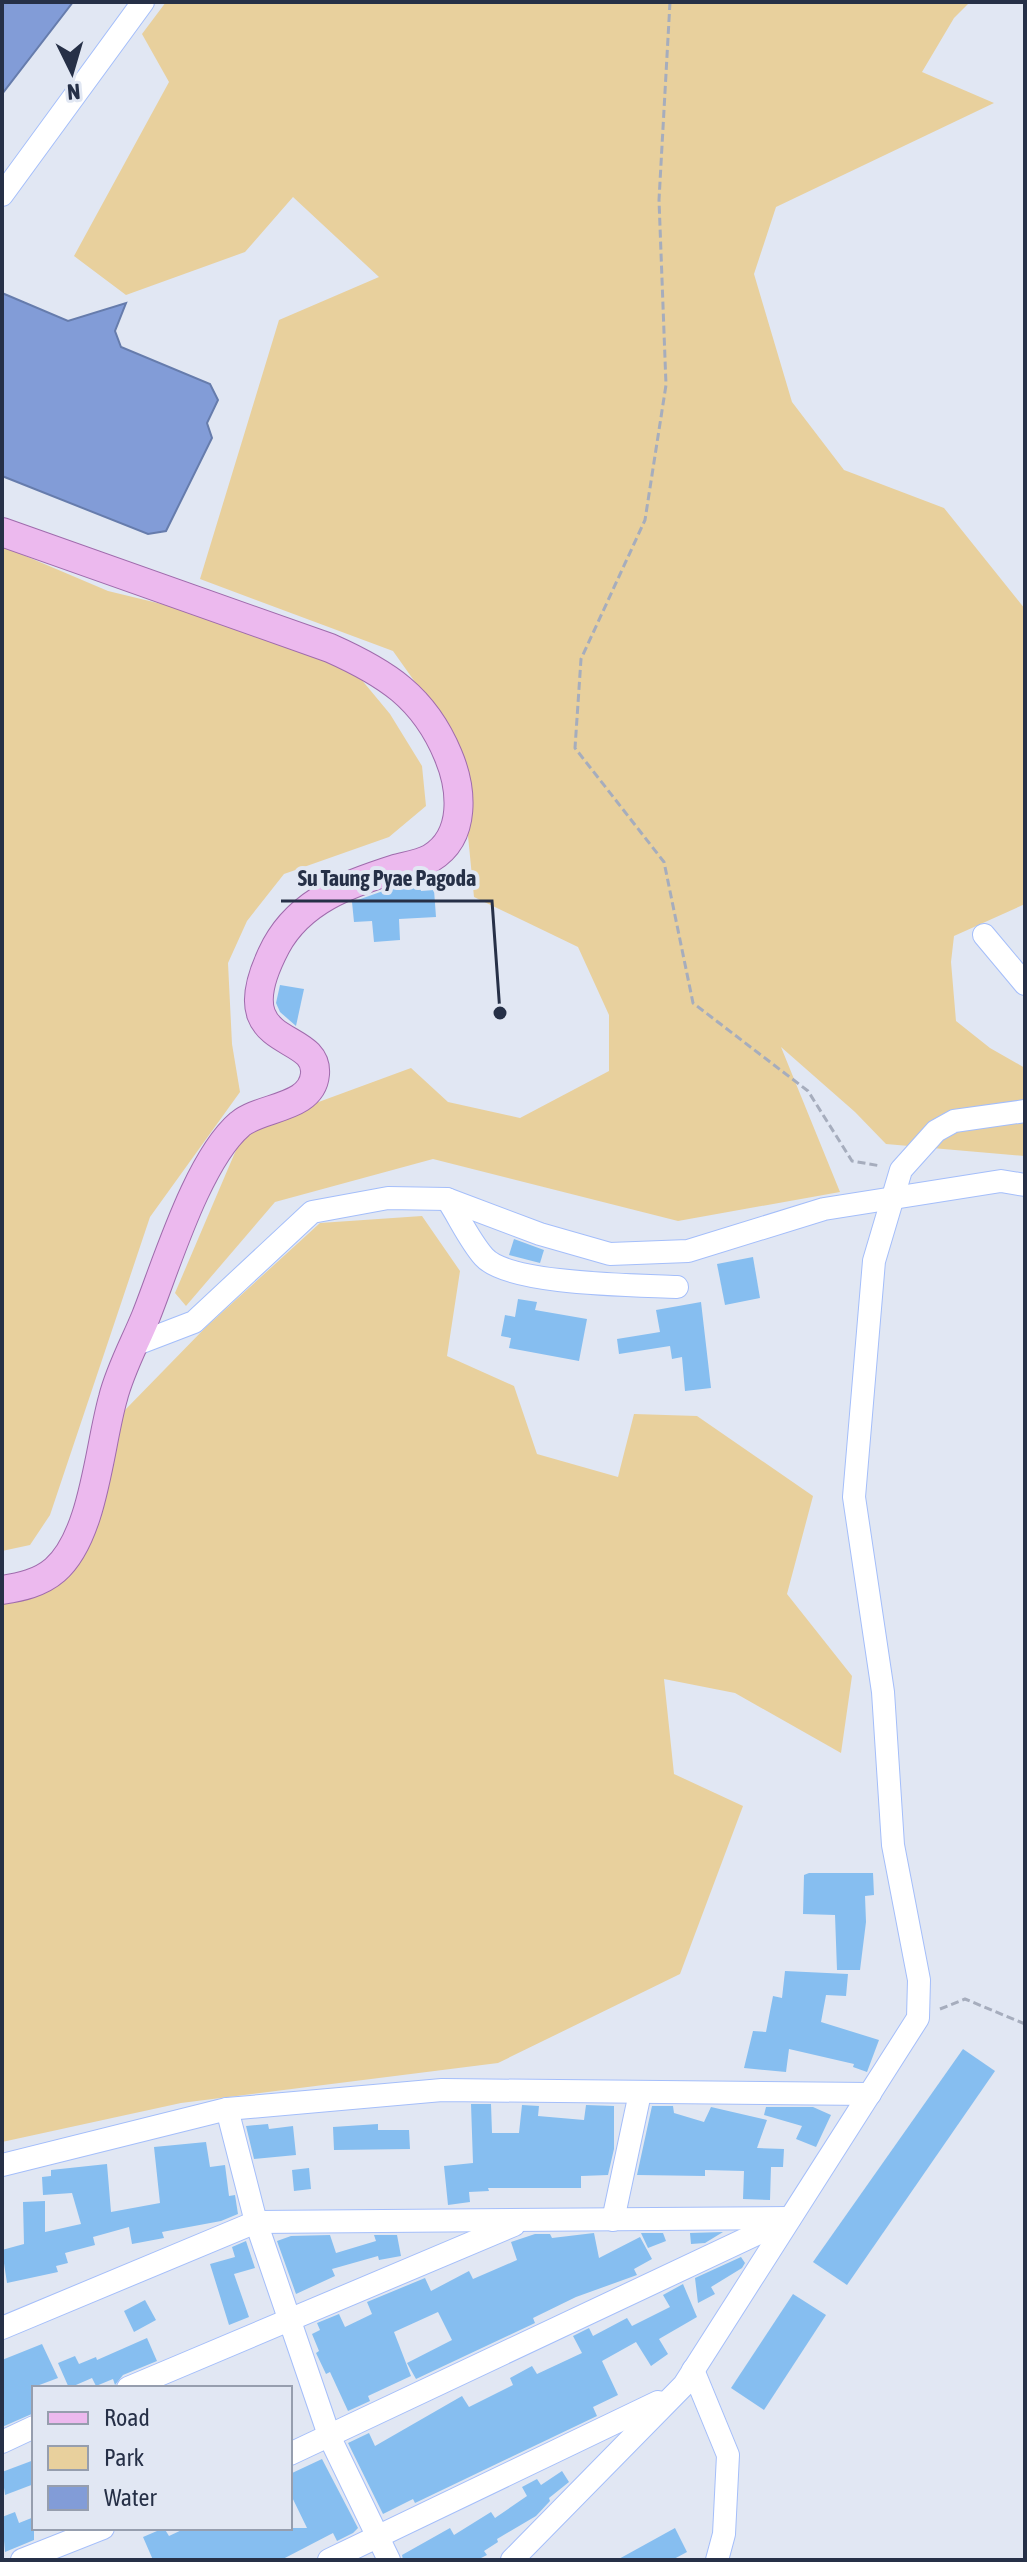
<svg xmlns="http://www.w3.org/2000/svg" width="1027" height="2562" font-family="'Asap Condensed',sans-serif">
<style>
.green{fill:#e8d09d}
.water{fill:#829cd7;stroke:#667cac;stroke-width:2}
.building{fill:#86bef0}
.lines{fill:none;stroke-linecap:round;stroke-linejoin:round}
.minor-casing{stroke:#a4befa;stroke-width:24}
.major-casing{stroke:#9f6bac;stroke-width:30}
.path{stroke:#a6adbd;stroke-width:3;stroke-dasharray:8 4;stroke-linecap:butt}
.minor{stroke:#fff;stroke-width:22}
.major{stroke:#ecb9ee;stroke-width:28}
.leader{fill:none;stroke:#263047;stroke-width:3}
.callout-dot{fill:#263047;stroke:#e1e7f3;stroke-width:3}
.callout-label{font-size:22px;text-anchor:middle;font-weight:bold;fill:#263047;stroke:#e1e7f3;stroke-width:8;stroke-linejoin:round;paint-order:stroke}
</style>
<rect width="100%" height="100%" fill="#e1e7f3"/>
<g class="green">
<path d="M166,2h804l-16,16 -32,54 72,31 -218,104 -22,67 38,128 52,68 100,38 81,101v295l-71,32 -3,26 5,59 34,27 35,20v88l-139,-12 -31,-32 -74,-65 59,145 -162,29 -245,-62 -158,43 -89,104 -11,-13 70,-164 166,-61 37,34 72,16 89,-47v-56l-31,-68 -104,-50 -15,-153 -66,-93 -193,-72 79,-259 100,-43 -86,-80 -48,55 -119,43 -52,-39 95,-174 -27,-48z"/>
<path d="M2,546l106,45 124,30 124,52 34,41 32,52 4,40 -37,31 -105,37 -37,47 -19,42 4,81 8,48 -90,125 -100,298 -20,30 -28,6z"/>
<path d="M422,1216l38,55 -13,85 67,30 23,68 81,23 16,-63 63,2 116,80 -26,98 65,82 -11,77 -106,-60 -71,-14 10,95 69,32 -63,168 -182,89 -317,40 -179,39v-537l73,-37 50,-158 80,-82 115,-105z"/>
</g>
<g class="water">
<path d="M2,2h71l-71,92z"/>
<path d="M2,293l66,28 58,-18 -11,28 6,16 89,37 8,16 -11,23 5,15 -46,93 -18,3 -146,-58z"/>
</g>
<g class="building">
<path d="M420,884l1,7 13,-1 2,27 -37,2 1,21 -26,2 -2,-21 -18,1 -2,-20 48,-17z"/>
<path d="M280,985l24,4 -8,37 -16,-14 -4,-9z"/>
<path d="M514,1239l30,11 -4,13 -31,-8z"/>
<path d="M753,1257l7,41 -35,7 -8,-41z"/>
<path d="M518,1299l19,3 -2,8 52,9 -8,42 -70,-13 2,-10 -10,-2 4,-21 10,2z"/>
<path d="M701,1302l10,86 -26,3 -3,-34 -10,2 -2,-13 -51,8 -2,-15 43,-7 -4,-22z"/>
<path d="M809,1873h64l1,22 -9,1 1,26 -6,48h-23l-2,-55 -32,-1 1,-39z"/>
<path d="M785,1971l63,3 -2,22 -20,-1 -5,27 58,18 -12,32 -14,-5 1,-3 -65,-15 -3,23 -42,-4 9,-37 13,1 7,-36 9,2z"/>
<path d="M963,2049l32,22 -148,214 -34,-23z"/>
<path d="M471,2104h20l1,29h27l3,-28 17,1 -1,10 46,4 2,-15 28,1v43l-6,26 -27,1v12h-93l1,3 -20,1 1,10 -22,3 -4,-39 29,-3z"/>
<path d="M652,2106h21l1,7 30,9 7,-15 56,13 -10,28 27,1 -1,18h-12l-1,33 -27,-1 1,-28 -39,-1v6l-68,-1z"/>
<path d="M766,2107h47l18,8 -15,32 -20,-8 6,-13 -38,-11z"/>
<path d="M268,2124l1,5 24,-3 3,29 -42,4 -8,-33z"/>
<path d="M378,2124v6h31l1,19 -76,1 -1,-23z"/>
<path d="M206,2142l4,25 15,-2 4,31 6,-1 3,19 -17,7 -59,11 2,6 -32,6 -3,-17 -36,10 2,8 -30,8 3,10 -12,3 2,6 -51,11 -5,-33 22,-6 -1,-42 22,-1v31l36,-8 -9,-31 -29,2 -1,-18 9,-1v-6l56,-6 4,48 49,-9 -6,-56z"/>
<path d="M309,2168l2,21 -17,2 -2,-21z"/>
<path d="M723,2232l-18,11 -14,1 -1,-11z"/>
<path d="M594,2233l5,25 41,-21 12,22 -18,10 3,6 -61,22 -43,21 2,5 -119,56 -9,-16 45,-23 -14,-28 -44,20 17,44 -43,20 2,5 -22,10 -18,-39 -4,2 -10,-21 3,-2 -7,-17 8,-4 -3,-7 22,-9 6,13 27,-13 -5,-12 58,-24 6,13 38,-20 4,8 44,-19 -6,-18 24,-8h15l2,4z"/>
<path d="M641,2233h22l3,8 -18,7z"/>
<path d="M330,2235l6,18 40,-12 -2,-6h23l4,21 -22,4 -1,-4 -46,13 3,7 -39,18 -19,-53 14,-5z"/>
<path d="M246,2241l9,27 -21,6 15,43 -20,8 -19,-61 25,-7 -3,-10z"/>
<path d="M741,2257l4,6 -3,5 -31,19 4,7 -17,9 -3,-25z"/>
<path d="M683,2284l14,33 -38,22 9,15 -17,12 -15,-24 -34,19 16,34 -25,12 4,9 -182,87 -2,-4 -30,15 -35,-71 21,-10 6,13 87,-50 7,11 44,-22 -3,-7 22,-12 5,8 45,-21 -9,-17 16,-8 4,8 34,-18 5,8 38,-19 -7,-12z"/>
<path d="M793,2294l33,21 -62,95 -33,-22z"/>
<path d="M145,2300l11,20 -22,12 -10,-21z"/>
<path d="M147,2338l10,23 -34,14 -8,10 -2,-6 -17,7 -4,-8 -23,10 -11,-25 17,-7 4,8 17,-7 1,3z"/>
<path d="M42,2344l16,34 -24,9v26l-32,14v-67z"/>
<path d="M322,2459l36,69 -5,5 -16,8 -4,-8 -52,27h-128l-10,-23 21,-9 5,8 17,-8h121l-17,-35v-19z"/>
<path d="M34,2460v24l-29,11 -3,-23z"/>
<path d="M562,2471l7,11 -20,16 1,3 -14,15 -39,23 1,3 -14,9 3,4 -10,5h-74l-1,-5 48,-27 4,7 37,-23 4,6 32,-22 -5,-9 15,-8 4,6z"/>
<path d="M15,2512l4,11 15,-6v23l-29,12 -3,-35z"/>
<path d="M675,2528l12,24 -15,8h-55z"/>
</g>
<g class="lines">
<g class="minor-casing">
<g id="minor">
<path d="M2,195l141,-193"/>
<path d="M984,935l41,49"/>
<path d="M447,1199c12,18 22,41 37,58 25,28 153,28 193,30"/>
<path d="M134,1345l60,-23 118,-110 76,-14 59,1 93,35 70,20 78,-3 136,-42 177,-28 24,4"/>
<path d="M227,2109l29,113 74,216 59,122"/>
<path d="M2,2165l225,-56 215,-19 428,4"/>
<path d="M613,2220l27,-127"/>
<path d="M2,2328l254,-106 534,-4"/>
<path d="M693,2370l35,85 -4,79 -7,26"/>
<path d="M128,2388l386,-163"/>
<path d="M2,2442l32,-15"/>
<path d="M290,2454l492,-232"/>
<path d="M22,2560l81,-32"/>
<path d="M329,2560l329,-158"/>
<path d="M512,2560l172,-175 234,-367 1,-38 -26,-135 -10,-153 -29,-195 20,-236 27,-91 35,-39 18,-10 71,-10"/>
</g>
</g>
<g class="major-casing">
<path id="major" d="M2,532l328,116c56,25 94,49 118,107 14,33 19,81 -17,103 -10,6 -25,8 -36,11 -47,15 -94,31 -119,77 -56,107 43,82 39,128 -3,35 -53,32 -75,50 -42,36 -73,139 -94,192 -11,27 -26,54 -33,82 -14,49 -19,138 -58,172 -15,13 -34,17 -53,20"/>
</g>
<g class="path">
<path d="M670,2l-11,198 7,185 -21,135 -64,139 -6,89 89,114 29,141 115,88 44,70 29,5"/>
<path d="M940,2009l25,-10 60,25"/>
</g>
<use href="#minor" class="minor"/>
<use href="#major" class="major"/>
</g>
<path class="leader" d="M500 1013L492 901H281"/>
<circle class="callout-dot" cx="500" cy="1013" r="8"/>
<g class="callout-label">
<text x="387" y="886">Su Taung Pyae Pagoda</text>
</g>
<rect width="1027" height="2562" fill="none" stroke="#263047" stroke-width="8"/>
<rect x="32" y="2386" width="260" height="144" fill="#e1e7f3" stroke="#969eae" stroke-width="2"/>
<rect x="48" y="2412" width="40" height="12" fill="#ecb9ee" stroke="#969eae" stroke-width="2"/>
<text x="104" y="2426" font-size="24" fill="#263047">Road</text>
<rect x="48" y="2446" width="40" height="24" fill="#e8d09d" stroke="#969eae" stroke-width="2"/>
<text x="104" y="2466" font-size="24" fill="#263047">Park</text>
<rect x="48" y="2486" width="40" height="24" fill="#829cd7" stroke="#969eae" stroke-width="2"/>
<text x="104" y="2506" font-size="24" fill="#263047">Water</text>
<g transform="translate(72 72) rotate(175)" stroke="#e1e7f3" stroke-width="6" paint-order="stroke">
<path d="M0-6L14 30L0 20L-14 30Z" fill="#263047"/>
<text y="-12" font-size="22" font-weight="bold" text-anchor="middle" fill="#263047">N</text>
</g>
</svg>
